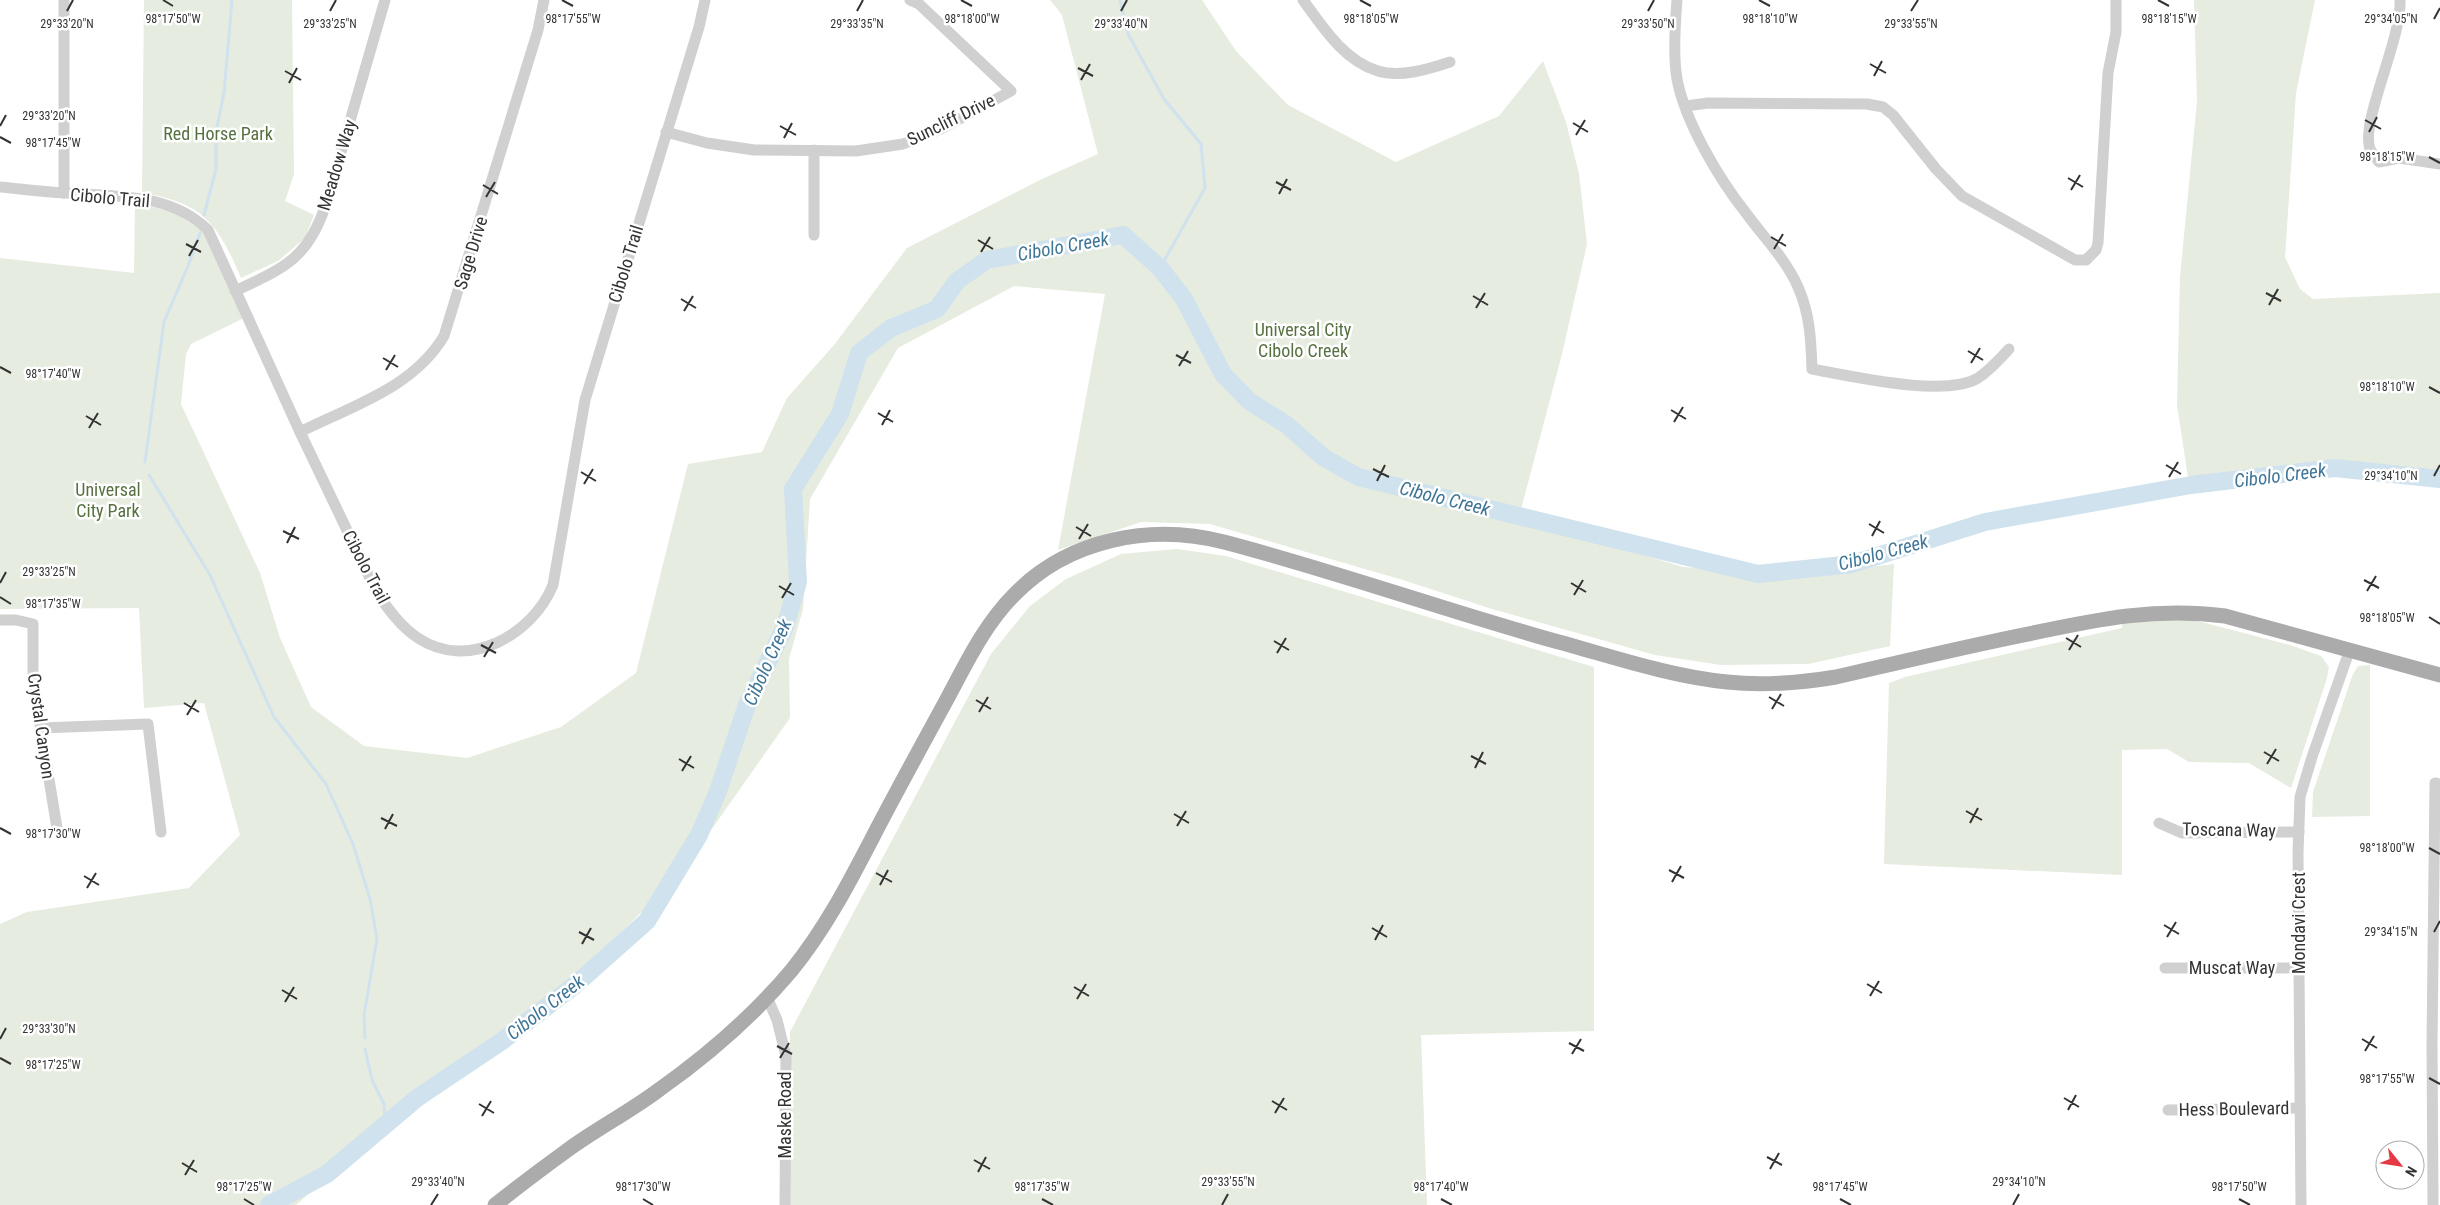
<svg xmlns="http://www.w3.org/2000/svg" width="2440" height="1205" font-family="'Roboto Condensed',sans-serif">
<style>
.green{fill:#e6ecdf}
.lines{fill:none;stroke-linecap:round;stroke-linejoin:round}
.stream{stroke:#cfe2ee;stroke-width:3}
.river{stroke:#cfe2ee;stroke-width:18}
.minor{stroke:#d0d0d0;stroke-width:11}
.major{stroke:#ababab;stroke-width:15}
.ticks{fill:none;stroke:#333;stroke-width:2}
.labels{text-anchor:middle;stroke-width:5;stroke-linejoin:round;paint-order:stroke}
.street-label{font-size:18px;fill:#333;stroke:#fff}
.park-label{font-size:18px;fill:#56703f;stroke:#fff}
.water-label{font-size:19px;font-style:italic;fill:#3f7597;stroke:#fff}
.ticks-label{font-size:12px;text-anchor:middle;fill:#333;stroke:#fff;stroke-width:5;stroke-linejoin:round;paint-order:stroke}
</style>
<rect width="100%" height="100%" fill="#fff"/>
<g class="green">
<path d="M144,0h148l2,174 -9,27 29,14 -9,23 -27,23 -37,17c-23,-54 -38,-76 -99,-85z"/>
<path d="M1050,0h152l34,51 52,54 108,57 103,-46 44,-55 23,61 13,52 8,70 -25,110 -43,163 164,50 118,8 93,-11 -4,82 -82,18 -87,1 -66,-10 -163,-46 -89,-29 -193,-56 -69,-2 -83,28 47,-256 -91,-8 -116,62 -88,151 -7,110 -14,50 1,59 -112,159 -182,176 -111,73 -89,79h-296v-281l27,-12 162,-24 51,-53 -36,-132 -60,5 -5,-100 -139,1v-351l134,15 1,-70 39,9 31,21 39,85 -53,26 -5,10 -5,50 79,169 20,65 31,69 53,39 103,12 94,-31 75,-54 52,-209 74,-12 25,-54 47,-53 73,-97 135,-69 56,-25 -36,-139z"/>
<path d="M2194,0h121l-19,93 -11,164 15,32 13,10 127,-6v178c-82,-12 -171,-8 -251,13l-12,-79 3,-128 17,-176z"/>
<path d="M1177,549l49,7 368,111v364l-173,4 6,170h-637v-173l201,-378 39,-48 36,-27 55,-25z"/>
<path d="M2190,619l100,26 31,11 8,11 -2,11 -36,110 -42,-25 -60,-1 -22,-13 -45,1v125l-238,-11 5,-181 16,-6 217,-49v-5z"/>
<path d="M2370,665v151l-58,1 1,-25 40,-118 5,-8z"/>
</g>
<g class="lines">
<g class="stream">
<path d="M1120,0l8,34 36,65 37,45 4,44 -45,80"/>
<path d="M204,215l12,-46v-37l8,-39 8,-93"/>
<path d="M145,462l19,-140 24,-56 12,-33"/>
<path d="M149,475l61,100 64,142 52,67 27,60 17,55 7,40 -13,76 1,23"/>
<path d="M365,1049l7,31 12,24 1,22"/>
</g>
<path class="river" d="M269,1205l58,-31 90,-76 85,-57 73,-56 72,-64 52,-86 18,-41 30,-89 38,-78 13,-45 -5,-93 47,-75 19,-61 32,-25 46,-19 20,-28 30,-21 136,-25 37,33 24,31 39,75 26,27 38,24 36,32 35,20 400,97 94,-10 133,-42 206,-37 144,-17 105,11"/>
<g class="minor">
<path d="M1303,0c19,26 41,61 75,71 22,7 51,-2 72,-9"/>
<path d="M1677,0c-2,24 -4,56 0,79 8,43 42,100 69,134 18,25 40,46 52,74 12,27 13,53 14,82 39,7 133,29 166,9 12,-8 22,-19 31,-29"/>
<path d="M2400,0c2,39 -40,122 -30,149 2,4 6,9 9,13l20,-4 41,6"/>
<path d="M1686,106l22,-3 159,1 16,3 10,8 43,54 26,27 113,64h11l10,-10 2,-7 10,-170 8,-41v-32"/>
<path d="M666,132l41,11 47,7 102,1 47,-7 40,-16 68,-37 -92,-87 -9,-4"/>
<path d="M814,150v85"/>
<path d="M0,187c21,2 43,5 65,6 50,4 104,-1 143,37l92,202 77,161c12,17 24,34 41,45 51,34 115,-4 135,-53l32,-185 114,-373 6,-27"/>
<path d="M64,193v-193"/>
<path d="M235,291c49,-23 73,-32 91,-87l59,-204"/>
<path d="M300,432c52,-26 113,-44 144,-96l94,-306 6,-30"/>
<path d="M0,620h16l17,4v58l24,146"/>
<path d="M41,728l107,-4 13,108"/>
<path d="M2159,823l23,10 117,-1"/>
<path d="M2165,968h134"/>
<path d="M767,997l10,23 9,36 -1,149"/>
<path d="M2168,1110l132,-2"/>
<path d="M2301,1205l-3,-352 2,-56 12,-40 38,-108"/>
<path d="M2433,1205l-1,-161 3,-261 5,1"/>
</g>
<path class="major" d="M495,1205c24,-19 49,-38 74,-56 29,-21 62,-38 91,-60 48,-34 93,-73 131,-118 36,-44 61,-94 87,-144 22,-42 45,-84 68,-126 20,-37 38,-76 68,-106 54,-56 137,-72 210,-53 111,29 220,68 331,99 56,15 113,35 172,41 36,4 73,1 109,-5 65,-15 131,-31 197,-44 66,-14 124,-26 192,-17l215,59"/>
</g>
<path class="ticks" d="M163,0l10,6M562,0l11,6M961,0l11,6M1360,0l11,6M1759,0l11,6M2158,0l11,6M67,11l6,-11M330,11l6,-11M857,11l6,-11M1121,11l6,-11M1648,11l6,-11M1911,11l7,-11M2434,19l6,-11M1870,64l16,9M1078,68l15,8M285,71l16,9M1874,76l8,-15M1081,80l9,-16M289,83l8,-15M2365,120l16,9M1573,123l15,9M0,126l6,-11M780,126l16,9M2369,132l8,-15M1576,135l9,-15M0,137l11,6M784,138l8,-15M2429,157l11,6M2068,178l15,9M1276,182l15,8M483,185l15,9M2071,190l9,-15M1279,194l8,-15M486,197l9,-15M1771,237l15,9M978,240l15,9M186,244l15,8M1774,249l9,-15M981,252l9,-15M189,256l9,-16M2266,293l15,8M1473,296l15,9M681,299l15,9M2269,305l9,-16M1476,308l9,-15M684,311l9,-15M1968,351l15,9M1176,355l15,8M383,358l15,9M1971,363l9,-15M1179,366l9,-15M0,367l11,6M386,370l9,-15M2429,387l11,6M1671,410l15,9M878,413l15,9M86,416l15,9M1674,422l9,-15M882,425l8,-15M89,428l9,-15M2166,465l15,9M1373,469l16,8M581,472l15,9M2434,476l6,-11M2169,477l9,-15M1377,481l8,-16M584,484l9,-15M1869,524l15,9M1076,527l15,9M283,531l16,8M1872,536l8,-15M1079,539l9,-15M287,543l8,-16M2364,580l15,8M0,583l6,-11M1571,583l15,9M779,586l15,9M2367,591l9,-15M1574,595l9,-15M0,597l11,7M782,598l9,-15M2429,617l11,7M2066,638l15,9M1274,641l15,9M481,645l15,8M2069,650l9,-15M1277,653l9,-15M484,657l9,-15M1769,697l15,9M976,700l15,9M184,703l15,9M1772,709l9,-15M979,712l9,-15M187,715l9,-15M2264,752l15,9M1471,756l15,8M679,759l15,9M2267,764l9,-15M1475,768l8,-16M682,771l9,-15M1966,811l16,9M1174,814l15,9M381,818l16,8M1970,823l8,-15M1177,826l9,-15M0,828l11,6M385,829l8,-15M2429,848l11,6M1669,870l15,8M876,873l16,9M84,876l15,9M1672,882l9,-16M880,885l8,-15M87,888l9,-15M2164,925l15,9M1372,928l15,9M579,932l15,8M2434,932l6,-11M2167,937l9,-15M1375,940l8,-15M582,944l9,-16M1867,984l15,9M1074,987l15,9M282,990l15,9M1870,996l9,-15M1077,999l9,-15M285,1002l9,-15M0,1039l6,-11M2362,1039l15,9M1569,1043l15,8M777,1046l15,8M2365,1051l9,-15M1572,1054l9,-15M0,1058l11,6M780,1058l9,-15M2429,1078l11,6M2064,1098l15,9M1272,1101l15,9M479,1104l15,9M2068,1110l8,-15M1275,1113l9,-15M482,1116l9,-15M1767,1157l15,8M974,1160l16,9M182,1163l15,9M1770,1169l9,-16M978,1172l8,-15M185,1175l9,-15M244,1199l10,6M643,1199l10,6M1042,1199l11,6M1441,1199l11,6M1840,1199l11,6M2239,1199l11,6M431,1205l7,-11M1222,1205l6,-11M2013,1205l6,-11"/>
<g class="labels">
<g class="street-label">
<text transform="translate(951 120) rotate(-26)" y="6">Suncliff Drive</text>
<text transform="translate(337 165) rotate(-73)" y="6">Meadow Way</text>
<text transform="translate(110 198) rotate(5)" y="6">Cibolo Trail</text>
<text transform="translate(471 253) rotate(-73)" y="6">Sage Drive</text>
<text transform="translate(626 264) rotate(-73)" y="6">Cibolo Trail</text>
<text transform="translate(366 567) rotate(62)" y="6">Cibolo Trail</text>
<text transform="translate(41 726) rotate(82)" y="6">Crystal Canyon</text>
<text transform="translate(2229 830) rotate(1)" y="6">Toscana Way</text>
<text transform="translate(2299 923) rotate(-90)" y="6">Mondavi Crest</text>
<text x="2232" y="974">Muscat Way</text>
<text transform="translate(2234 1109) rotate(-1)" y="6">Hess Boulevard</text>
<text transform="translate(785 1115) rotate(-90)" y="6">Maske Road</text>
</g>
<g class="park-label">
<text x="218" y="140">Red Horse Park</text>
<text x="1303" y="336">Universal City<tspan x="1303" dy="21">Cibolo Creek</tspan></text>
<text x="108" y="496">Universal<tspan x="108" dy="21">City Park</tspan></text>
</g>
<g class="water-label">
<text transform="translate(1063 246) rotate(-10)" y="7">Cibolo Creek</text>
<text transform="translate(2280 475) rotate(-7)" y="7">Cibolo Creek</text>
<text transform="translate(1445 498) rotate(14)" y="7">Cibolo Creek</text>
<text transform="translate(1883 552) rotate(-15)" y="7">Cibolo Creek</text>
<text transform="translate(767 662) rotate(-66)" y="7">Cibolo Creek</text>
<text transform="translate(545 1007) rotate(-38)" y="7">Cibolo Creek</text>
</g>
</g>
<g class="ticks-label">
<text x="972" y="23">98°18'00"W</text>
<text x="173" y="23">98°17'50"W</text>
<text x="1371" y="23">98°18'05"W</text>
<text x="1770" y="23">98°18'10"W</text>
<text x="573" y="23">98°17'55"W</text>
<text x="2169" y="23">98°18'15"W</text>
<text x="2391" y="23">29°34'05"N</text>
<text x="67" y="28">29°33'20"N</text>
<text x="330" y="28">29°33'25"N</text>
<text x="857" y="28">29°33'35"N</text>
<text x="1121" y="28">29°33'40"N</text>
<text x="1648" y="28">29°33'50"N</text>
<text x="1911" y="28">29°33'55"N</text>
<text x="49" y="120">29°33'20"N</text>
<text x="53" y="147">98°17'45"W</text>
<text x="2387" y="161">98°18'15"W</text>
<text x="53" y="378">98°17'40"W</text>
<text x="2387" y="391">98°18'10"W</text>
<text x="2391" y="480">29°34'10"N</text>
<text x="49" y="576">29°33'25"N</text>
<text x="53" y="608">98°17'35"W</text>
<text x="2387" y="622">98°18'05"W</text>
<text x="53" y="838">98°17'30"W</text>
<text x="2387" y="852">98°18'00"W</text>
<text x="2391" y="936">29°34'15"N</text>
<text x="49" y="1033">29°33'30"N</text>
<text x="53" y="1069">98°17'25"W</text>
<text x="2387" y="1083">98°17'55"W</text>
<text x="438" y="1186">29°33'40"N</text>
<text x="1228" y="1186">29°33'55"N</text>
<text x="2019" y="1186">29°34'10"N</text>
<text x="244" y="1191">98°17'25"W</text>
<text x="643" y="1191">98°17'30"W</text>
<text x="1042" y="1191">98°17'35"W</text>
<text x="1441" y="1191">98°17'40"W</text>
<text x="1840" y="1191">98°17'45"W</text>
<text x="2239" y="1191">98°17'50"W</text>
</g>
<g transform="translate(2400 1165) rotate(120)"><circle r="24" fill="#ffffff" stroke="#adadad"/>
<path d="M0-4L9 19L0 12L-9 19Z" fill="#e63946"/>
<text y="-8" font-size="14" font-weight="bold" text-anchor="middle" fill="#333333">N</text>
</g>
</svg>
